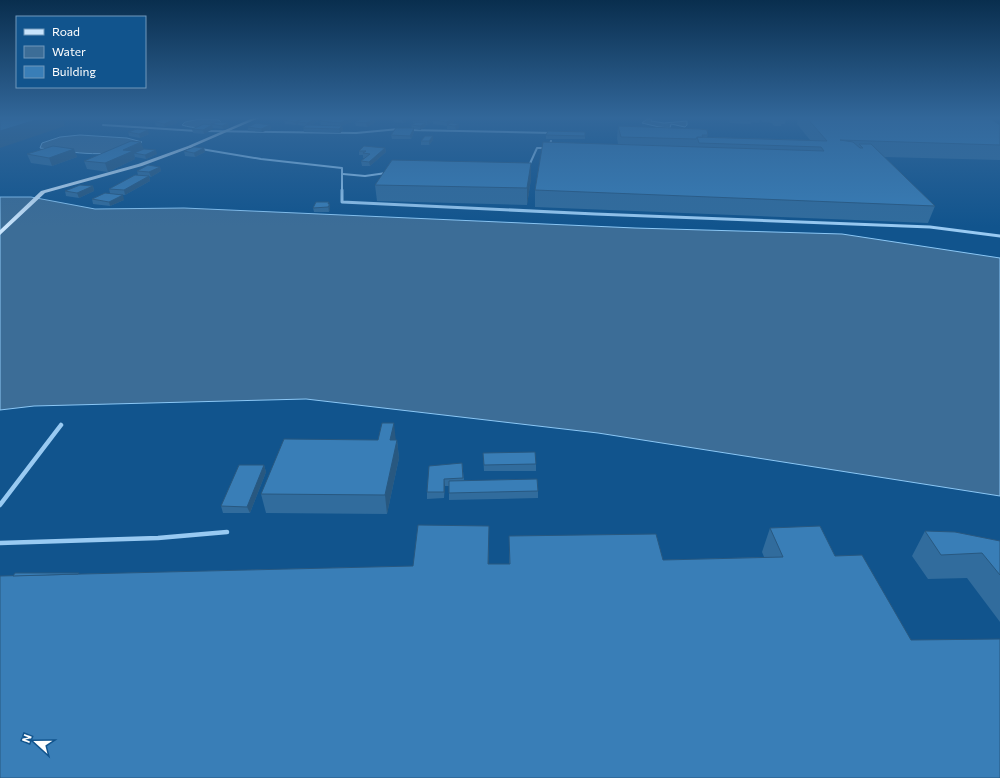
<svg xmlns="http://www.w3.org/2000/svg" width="1000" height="778" font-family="Commissioner,sans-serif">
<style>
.water{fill:#3c6d97;stroke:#8bc7f5}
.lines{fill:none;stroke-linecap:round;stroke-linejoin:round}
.minor-far2{stroke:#99caf2;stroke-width:2}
.minor-far1{stroke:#99caf2;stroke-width:3}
.minor{stroke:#99caf2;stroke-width:4.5}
.secondary{fill:#c8e4fc;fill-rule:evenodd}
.wall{fill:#316c9d}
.shaded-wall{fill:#285880}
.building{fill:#397eb7;stroke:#285880}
</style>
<rect width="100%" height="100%" fill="#11548d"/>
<g class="water">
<path d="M200,119l19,1 2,2c-9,7 -28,7 -39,3l3,-3z"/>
<path d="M647,119h5l-1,2 13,2 23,-2v4l-2,2 -14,-3 -1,4 -11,-1 -17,-4z"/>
<path d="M80,135l47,3 15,4c-31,19 -67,10 -102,6l2,-5 18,-6z"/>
<path d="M0,197h31l64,12 89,-1 451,20 207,6 158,24v238l-402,-63 -292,-34 -272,7 -34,4z"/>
</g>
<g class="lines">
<g class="minor-far2">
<path d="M103,125l94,6"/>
<path d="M409,130l144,3"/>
<path d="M204,131l152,2 43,-4"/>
<path d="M189,147l72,12 81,9v23"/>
<path d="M528,168l9,-20h12l2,-7"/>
<path d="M343,174l22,2 21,-3"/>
</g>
<path class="minor-far1" d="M342,190v12l253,12 335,13 70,9"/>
<g class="minor">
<path d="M0,505l61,-80"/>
<path d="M0,543l158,-5 69,-6"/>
</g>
<path class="secondary" d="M253,118h6l-69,30 -48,18 -97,27 -45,42v-5l41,-39 97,-27 50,-18z"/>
</g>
<g class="wall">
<path d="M376,118v4l-9,5 -11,-1 -1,-4z"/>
<path d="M405,118l1,4 -3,1 -9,-1v-3z"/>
<path d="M728,118h58l-1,6h-4v2h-7l-2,-3 -10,-1 -2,-3 -1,4 -8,-1v2l-21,-1 -2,-4z"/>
<path d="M798,118h191l11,7v35l-116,-3 51,49 -7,17 -393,-16v-17l76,-46h7l-1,-6 1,-12 90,9 -1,2 103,3 -13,-16z"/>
<path d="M176,119l1,4 -12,4 -9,-1 -1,-4z"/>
<path d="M322,119l-12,6 18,1 -7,-1 -1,-4 31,1 -9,4 1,4 -3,3 -36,-1 -1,-4 2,-2 -7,-1v-1l-2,1 -11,-1 -1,-4z"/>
<path d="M413,120h43l-5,3 8,5 -3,2 -9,-1v-3l-14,-2v-3l-6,4h-1v1l-6,4 -6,-1v3l-3,7h-19l-1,-4 21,-7 -1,-3 3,-1 -1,-1z"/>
<path d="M228,123l1,4 -6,2 -10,-1 -9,6 -11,-1 -1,-4 19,-4z"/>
<path d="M270,125l1,4 -9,3 -14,-1v-4z"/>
<path d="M128,132l21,2 -9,4 -11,-2z"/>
<path d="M585,132v7h-39v-4z"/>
<path d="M433,140l-4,5h-8v-4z"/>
<path d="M204,148l1,4 -10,5 -10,-1 -1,-5z"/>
<path d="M385,148l1,4 -16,14h-8l-1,-5 4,-3h-2v-3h-4v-4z"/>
<path d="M74,149l3,8 -25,9 -21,-3 -4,-9z"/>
<path d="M143,149l14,5 -11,5 -11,-2 -1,-3 1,5 -27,13 -21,-3 -3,-8z"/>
<path d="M160,167l1,4 -10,6 -2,-1 1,5 -25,14 -11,-1 10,6 -14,6 -17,-2 -1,-5 18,-6 -1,-4 29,-14 -1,-4z"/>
<path d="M531,179l-4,26 -150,-4 -2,-16z"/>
<path d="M93,186l1,5 -15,7 -13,-2 -1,-5z"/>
<path d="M329,204l1,5 -1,3h-15l-1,-4z"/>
<path d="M396,440h1l2,18 -12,56 -121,-1 -5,-19z"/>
<path d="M483,453l53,11v7h-52z"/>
<path d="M462,463l2,17 74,11v7l-89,2v-14h-4l-1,12 -17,1v-7z"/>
<path d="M264,465l2,7 -16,41h-27l-2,-7z"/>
<path d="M770,528l65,28 76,84 89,138 -920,-204 333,-8 76,-16v14h20v-28l154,24 101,-3 -2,-5z"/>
<path d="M925,531l75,10v81l-33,-44 -39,1 -16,-23z"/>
</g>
<g class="shaded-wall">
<path d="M42,118h20l3,8 -65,22v-17z"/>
<path d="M303,118h5l-10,4v2l-2,1 -1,-3z"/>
<path d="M316,118h6v1l-15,7v-3z"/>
<path d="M351,118v4l-9,4 1,4 -3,3 -1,-4 2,-2 -1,-4z"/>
<path d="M376,118v4l-9,5 -1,-4z"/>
<path d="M405,118l1,4 -3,1 -1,-4z"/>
<path d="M432,118h6l-5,2v1l-6,4v-4z"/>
<path d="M452,118h4v2l-9,6v-4z"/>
<path d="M176,119l1,4 -12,4 -1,-3z"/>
<path d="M228,123l1,4 -6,2 -1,-3z"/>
<path d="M426,123v3l-6,4v-4z"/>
<path d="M459,124v4l-3,2 -1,-4z"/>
<path d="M212,125l1,4 -9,5 -1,-4z"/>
<path d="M270,125l1,4 -9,3 -1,-3z"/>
<path d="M414,128v4l-3,7 -1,-3z"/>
<path d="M148,130l1,4 -9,4 -1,-4z"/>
<path d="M433,136v4l-4,5v-4z"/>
<path d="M141,142l3,8 -10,3 1,6 -27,13 -3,-9 18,-13z"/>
<path d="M204,148l1,4 -10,5 -1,-4z"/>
<path d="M385,148l1,4 -16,14 -1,-4z"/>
<path d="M74,149l3,8 -25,9 -3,-8z"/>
<path d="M156,150l1,4 -11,5 -1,-4z"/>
<path d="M531,163v16l-4,26v-17z"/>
<path d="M160,167l1,4 -10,6 -2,-5z"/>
<path d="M149,176l1,5 -25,14 -1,-5z"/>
<path d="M93,186l1,5 -15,7 -2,-5z"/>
<path d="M123,195l1,5 -14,6 -1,-4z"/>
<path d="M329,202l1,7 -1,3 -1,-8z"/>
<path d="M394,423l2,19 -6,-2z"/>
<path d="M397,440l2,18 -12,56 -2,-19z"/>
<path d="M264,465l2,7 -16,41 -3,-6z"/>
<path d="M444,479l1,7 -1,12z"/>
<path d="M489,526v63l-1,-25z"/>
</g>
<g class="building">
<path d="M0,118h42l-42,13z"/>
<path d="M166,118l10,1 -12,5 -9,-2z"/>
<path d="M289,118h14l-8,4 -11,-2z"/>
<path d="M305,118h11l-9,5 -9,-1z"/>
<path d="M326,118h24l-10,5 -20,-2z"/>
<path d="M363,118h13l-10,5 -11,-1z"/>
<path d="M395,118h10l-3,1h-8z"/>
<path d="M415,118h17l-5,3 -14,-1z"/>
<path d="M437,118h15l-5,4 -14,-2z"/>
<path d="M730,118h29l1,1h-10l2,1 -22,-1z"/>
<path d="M807,118h182l11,7v20l-160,-5 13,2 7,6h3l-4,-4h12l64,62 -400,-16 8,-48 281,9 -3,-4 -122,-4 -2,-6 130,4z"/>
<path d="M218,122l10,1 -6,3 -11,-2z"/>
<path d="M417,122l9,1 -6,3 -9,-1z"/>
<path d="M256,123l14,2 -9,4 -13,-2z"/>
<path d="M450,123l9,1 -4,2 -8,-1z"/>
<path d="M204,124l8,1 -9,5 -11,-1z"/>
<path d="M306,125l36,1 -3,3 -36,-1z"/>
<path d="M618,126l82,3 7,1 1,5h-6l1,2h-6l-1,2 -75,-2z"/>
<path d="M396,128h18l-4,8 -19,-1z"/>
<path d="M137,129l11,1 -9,4 -11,-2z"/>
<path d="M548,131l37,1v4l-39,-1z"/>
<path d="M425,136h8l-4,5h-8z"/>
<path d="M131,141l10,1 -18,8 10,1 -28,12 -21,-2z"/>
<path d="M53,146l21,3 -25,9 -22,-4z"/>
<path d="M364,146l21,2 -16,14 -8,-1 9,-7 -7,-1 3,-2h-7z"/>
<path d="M194,147l10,1 -10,5 -10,-2z"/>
<path d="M144,149l12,1 -11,5 -11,-2z"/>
<path d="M392,160l139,3 -4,25 -152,-3z"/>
<path d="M148,165l12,2 -11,5 -12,-1z"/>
<path d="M135,175l14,1 -25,14 -15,-1z"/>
<path d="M80,185l13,1 -16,7 -12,-2z"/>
<path d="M105,193l18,2 -14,7 -17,-3z"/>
<path d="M316,202h13l-1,2h2l-2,3 -15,1z"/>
<path d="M382,423h12l-4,17h7l-12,55 -124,-1 23,-55 94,1z"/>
<path d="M535,452l1,12 -52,1 -1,-12z"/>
<path d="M462,463l1,15 -19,1v13h-17l2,-26z"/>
<path d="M239,465h25l-17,42 -26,-1z"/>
<path d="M537,479l1,12 -89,2v-12z"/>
<path d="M418,525l71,1 -1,38h22l-1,-28 147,-2 7,26 120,-3 -13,-29 50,-2 15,30 27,-1 49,85 89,-1v139h-1000v-202l413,-10z"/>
<path d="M925,531l30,1 45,9v34l-18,-22 -41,2z"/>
<path d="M15,573h64l-1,1 -65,2z"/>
</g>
<linearGradient id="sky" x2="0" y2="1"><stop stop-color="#092e4e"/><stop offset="0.52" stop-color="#32679a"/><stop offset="1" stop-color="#32679a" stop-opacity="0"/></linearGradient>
<rect width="1000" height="227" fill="url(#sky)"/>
<rect x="16" y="16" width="130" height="72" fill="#11548d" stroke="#7098bb"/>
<rect x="24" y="29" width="20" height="6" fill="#c8e4fc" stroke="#7098bb"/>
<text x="52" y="36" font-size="12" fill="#ffffff">Road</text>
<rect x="24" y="46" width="20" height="12" fill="#3c6d97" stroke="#7098bb"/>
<text x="52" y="56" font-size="12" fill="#ffffff">Water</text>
<rect x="24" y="66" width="20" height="12" fill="#397eb7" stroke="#7098bb"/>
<text x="52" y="76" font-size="12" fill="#ffffff">Building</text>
<g transform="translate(36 742) rotate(291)" stroke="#11548d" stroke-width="3" paint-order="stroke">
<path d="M0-3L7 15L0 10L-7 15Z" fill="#ffffff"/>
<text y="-6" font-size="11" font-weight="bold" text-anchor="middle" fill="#ffffff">N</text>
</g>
</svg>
